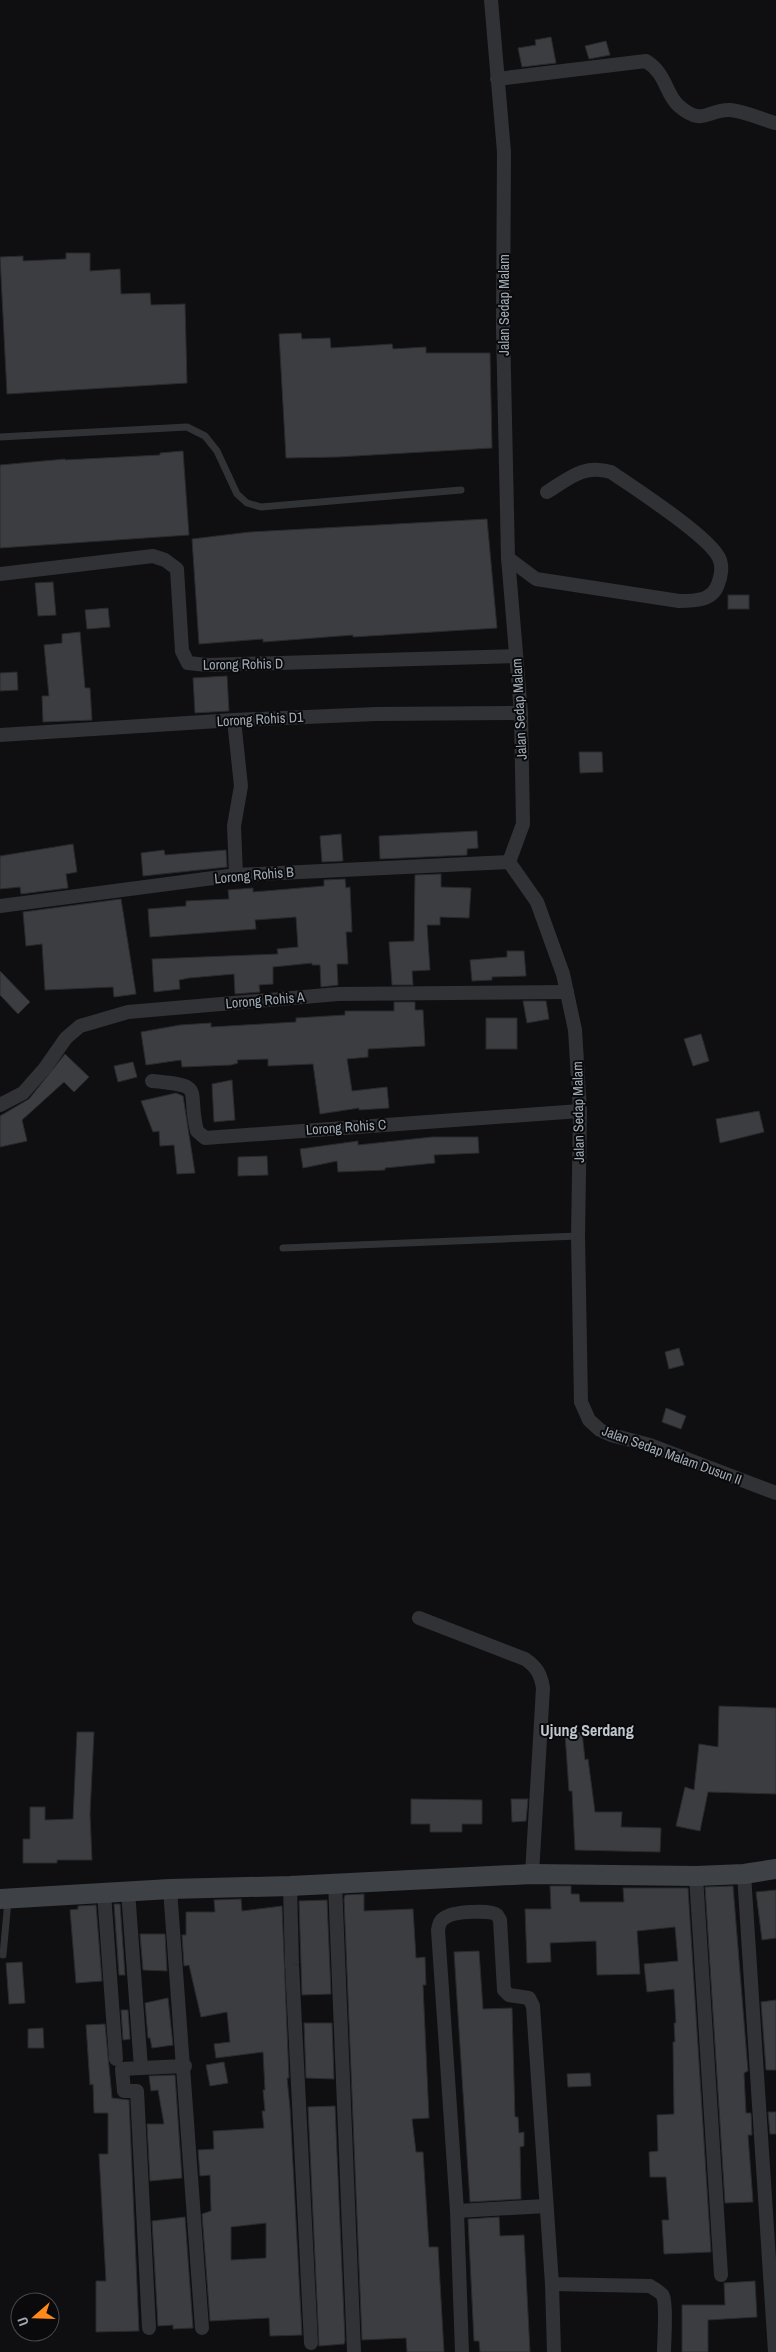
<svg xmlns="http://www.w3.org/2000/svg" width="776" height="2352" font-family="'Archivo Narrow',sans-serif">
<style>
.building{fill:#3b3d41;stroke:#292a2d;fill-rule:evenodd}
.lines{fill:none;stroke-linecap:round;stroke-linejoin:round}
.lane{stroke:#303236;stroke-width:7}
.street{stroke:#303236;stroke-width:14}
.secondary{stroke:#3e4146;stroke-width:20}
.labels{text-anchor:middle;stroke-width:4;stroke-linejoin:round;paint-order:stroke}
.street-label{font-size:14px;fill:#9fa9b3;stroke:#0a0a0c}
.quarter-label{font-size:16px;font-weight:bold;fill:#c0c7cf;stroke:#0a0a0c}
</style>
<rect width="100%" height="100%" fill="#0f0f11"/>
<g class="building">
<path d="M551,37l5,26 -34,4 -4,-19 18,-3 -1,-5z"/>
<path d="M606,41l4,14 -21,4 -4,-13z"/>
<path d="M66,253h24v18l30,-2 1,25 29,-1 1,12 34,-1 2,79 -180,11 -7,-137 23,-1v5l43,-2z"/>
<path d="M301,333l1,6 28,-1 1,10 61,-4 1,5 33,-2v6h64l2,95 -154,9 -52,1 -7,-124z"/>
<path d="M183,451l6,84 -189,13v-83l65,-6v1l95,-5v-2z"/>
<path d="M487,519l10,109 -144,9v-2l-90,7v-3l-64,5 -7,-105 58,-7z"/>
<path d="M53,582l3,33 -18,1 -3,-33z"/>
<rect x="728" y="595" width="21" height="14"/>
<path d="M108,608l2,19 -23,2 -2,-19z"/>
<path d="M80,632l5,56h5l2,32 -49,2 -1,-26h7l-5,-51 18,-2v-9z"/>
<path d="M17,672l1,18 -18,1v-18z"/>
<path d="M227,676l2,35 -34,2 -2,-35z"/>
<path d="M579,752h23l1,20 -23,1z"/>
<path d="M477,831l1,17 -11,1v6l-87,4 -1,-23z"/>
<path d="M341,834l2,27 -21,1 -2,-26z"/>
<path d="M73,844l4,28 -11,2 2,14 -47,6 -1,-7 -20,2v-33z"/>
<path d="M164,850l1,5 61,-5 1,17 -84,9 -2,-23z"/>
<path d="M441,874v13l30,1 -2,30 -29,-1v8h-13l3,45 -18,1 1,14h-21l-3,-43 25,-1 1,-66z"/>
<path d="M345,879l1,9 4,-1 2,45h-6l2,32h-11l1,21 -17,2 -1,-22h-8v-2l-39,4v17l-14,1 1,7 -25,2 -1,-20 -45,4 -10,2 1,9 -26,3 -2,-33 126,-5 -1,-5 21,-2 -2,-30 -41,3 1,9 -106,8 -2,-28 38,-3v-5l43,-2 -1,-9 25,-2v4l71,-6v-6z"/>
<path d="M121,899l15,95 -22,3 -1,-10 -68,3 -3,-46 -16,2 -3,-34z"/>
<path d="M507,951h17l2,25 -34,1v3l-20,1 -2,-21 37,-3z"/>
<path d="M0,971l30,31 -12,12 -18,-19z"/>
<path d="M523,1001h23l3,18 -22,4z"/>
<path d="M394,1002h21v8h8l2,36 -57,3v8l-21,2 5,32 35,-4 2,21 -30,2v-2l-39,6 -7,-50 -45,2v-7l-31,1 1,3 -7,2 -49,2 -1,-7 -35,5 -5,-33 39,-7 31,-2v4l85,-5v-4l49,-3v-4h49z"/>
<rect x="486" y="1018" width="31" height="31"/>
<path d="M701,1034l8,27 -16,5 -9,-27z"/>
<path d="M65,1054l24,23 -15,15 -10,-10 -42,38 5,21 -27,6v-31l29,-17z"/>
<path d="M133,1062l4,15 -19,5 -4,-16z"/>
<path d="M232,1080l3,40 -21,2 -2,-38z"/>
<path d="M176,1093l7,3 12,77 -18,1 -3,-29 -14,1 -1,-15 -6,1 -12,-31z"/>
<path d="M759,1111l5,21 -44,11 -4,-24z"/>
<path d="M432,1137h46l1,16 -45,2 1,8 -50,5v2l-47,2 -1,-11 -34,7 -3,-19 58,-8v4z"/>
<path d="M267,1156l1,19 -30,1v-19z"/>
<path d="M679,1348l5,17 -15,4 -4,-17z"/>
<path d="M666,1408l20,8 -5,13 -19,-7z"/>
<path d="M719,1706l57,2v86l-68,-2 -8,39 -24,-5 9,-39 9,3 5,-46 19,3z"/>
<path d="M77,1732h17l-4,82 2,46h-35v3h-34v-24h7v-32h15v13l28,-1z"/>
<path d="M582,1732l3,28 3,-1 7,53h27l-1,15 40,1 -1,24 -85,-2 -3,-59h-3l-4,-57z"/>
<path d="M411,1799l71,1v24h-20v8h-32v-8h-19z"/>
<path d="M511,1799h17l-2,22 -14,1z"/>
<path d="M550,1886h21v8h8l1,8h44l-1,-14h65l23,364 -47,2 -2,-34h7l-3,-43h-16l-1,-25 9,-1 -1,-36 17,-1 -1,-72h2l-1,-19h2l-2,-34 -27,3 -3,-28 34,-3 -3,-34 -38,4 3,43 -43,1 -1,-34 -46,2 1,19 -24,1 -2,-54h26z"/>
<path d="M733,1886l15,185 -4,2 2,40h5l1,22h-4l5,67 -28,1 -20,-316z"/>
<path d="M776,1890v48l-14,2 -6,-48z"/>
<path d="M364,1894v17l49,-2 3,49 9,-1 1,28h-3l6,133 -17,1 4,33h7l6,95h9l6,105h-37l-1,-14 -44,2 -18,-441 1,-4z"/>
<path d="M241,1899l1,12 40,-5 7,172h-2l3,30 12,227 -32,1 -1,-18 -59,3 -8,-107 9,-3 -1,-36 -10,1 -2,-26 16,-1 -1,-18 51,-3 -2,-17h3l-2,-21h2l-2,-38 -47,6 -2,-14 16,-2 -3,-30 -26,5 -12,-52 -5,1 -2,-31h4v-23h29l-1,-12zM266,2223v35l-35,2v-33z"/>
<path d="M327,1900l4,94 -29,1 -3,-94z"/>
<path d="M114,1904h6l5,71h-6z"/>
<path d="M96,1905l6,76 -26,2 -6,-73 8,-1v-3z"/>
<path d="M140,1934h25l2,37 -24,-1z"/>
<path d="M479,1951l4,58 29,-1 3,109h3l1,16 5,-1v14l-4,1 1,52 -51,3 -16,-250z"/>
<path d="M22,1962l3,41 -16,1 -3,-41z"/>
<path d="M168,1998l5,47 -21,3 -2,-10h-2l-3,-35z"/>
<path d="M776,2000v70h-10l-5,-68z"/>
<path d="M121,2010h7l2,29 -7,1z"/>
<path d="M304,2023h28l2,56 -28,-1z"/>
<path d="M105,2024l7,74 17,2 10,231 -43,1v-51h10l-7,-127h9v-41h-14l-1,-29 -3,1 -4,-60z"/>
<path d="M43,2028l1,20h-16v-19z"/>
<path d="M224,2062l4,21 -18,3 -4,-21z"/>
<path d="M590,2073l1,13 -23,1 -1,-13z"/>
<path d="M175,2075l7,103 -32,3 -3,-57h17l-6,-34 -7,1 -2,-15z"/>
<path d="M335,2106l10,235 -1,3 -25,2 -11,-239z"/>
<path d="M768,2112h8v22h-6z"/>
<path d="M185,2217l8,111 -20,1v-4l-15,1 -6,-105z"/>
<path d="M499,2217l1,19 24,-1 6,117h-50l-1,-11h-5l-6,-122z"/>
<path d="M755,2281l2,36 -49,3v32h-26v-47h43l-1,-22z"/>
</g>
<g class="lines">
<g class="lane">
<path d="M0,437l187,-10 18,9 12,15 20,43 10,9 14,4 200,-17"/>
<path d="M283,1248l295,-12"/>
<path d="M3,1955l5,-54"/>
</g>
<g class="street">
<path d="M491,0l13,152 -1,175 5,231 13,155 2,111 -14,38 28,40 26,72 12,56 5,81 -2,125 3,166 8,18 11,10 11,5 39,10 126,48"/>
<path d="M497,79l149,-18c21,13 19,33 33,45 24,21 29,3 51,4 14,1 31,9 45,13"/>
<path d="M508,558l28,21 143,22c15,0 34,0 39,-17 3,-7 5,-18 1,-26 -10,-22 -85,-70 -108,-86 -28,-8 -41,6 -64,20"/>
<path d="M0,574l153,-18 12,4 12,9 5,82 6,12 19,2 309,-9"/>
<path d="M234,720l7,66 -7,40 2,49"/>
<path d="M0,735l234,-15 142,-6 145,-1"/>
<path d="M0,906l236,-31 273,-13"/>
<path d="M152,1081c56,5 34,7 45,50l8,7 375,-27"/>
<path d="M0,1105l23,-12 22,-25 21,-30 14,-12 48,-14 210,-18 229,-2"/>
<path d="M419,1618l106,41c12,8 16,16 18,29l-11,186"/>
<path d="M744,1874l31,478"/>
<path d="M696,1876l25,399"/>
<path d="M335,1883l19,469"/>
<path d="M290,1886l2,79 19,378"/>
<path d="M170,1889l32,439"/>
<path d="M128,1891l13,177 44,-2"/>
<path d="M104,1893l12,166"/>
<path d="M141,2068l-19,1 2,22h13l12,237"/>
<path d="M457,2211l89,-5"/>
<path d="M552,2284l2,68"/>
<path d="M462,2352l-5,-141 -19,-281c1,-6 2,-10 8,-13 7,-5 44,-8 51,-2l3,5 4,70 5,5 20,3 4,8 19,278 98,2c4,3 11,6 13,10 4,9 1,44 1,56"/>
</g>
<path class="secondary" d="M0,1899l170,-10 120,-3 242,-12 164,2 48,-2 32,-5"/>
</g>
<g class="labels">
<g class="street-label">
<text transform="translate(504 305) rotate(-90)" y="5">Jalan Sedap Malam</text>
<text transform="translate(243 664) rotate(-1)" y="5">Lorong Rohis D</text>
<text transform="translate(519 709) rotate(-93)" y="5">Jalan Sedap Malam</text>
<text transform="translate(260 719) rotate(-3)" y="5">Lorong Rohis D1</text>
<text transform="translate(254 875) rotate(-5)" y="5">Lorong Rohis B</text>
<text transform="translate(265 1000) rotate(-5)" y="5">Lorong Rohis A</text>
<text transform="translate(578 1112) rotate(-91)" y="5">Jalan Sedap Malam</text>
<text transform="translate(346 1127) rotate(-4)" y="5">Lorong Rohis C</text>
<text transform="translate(672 1455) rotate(20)" y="5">Jalan Sedap Malam Dusun II</text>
</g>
<g class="quarter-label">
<text x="587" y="1736">Ujung Serdang</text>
</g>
</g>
<g transform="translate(35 2317) rotate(250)"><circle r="24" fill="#0a0a0c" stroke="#464a4f"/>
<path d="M0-4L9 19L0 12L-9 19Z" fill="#ff8a19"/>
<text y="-8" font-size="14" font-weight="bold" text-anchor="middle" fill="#9fa9b3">U</text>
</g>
</svg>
